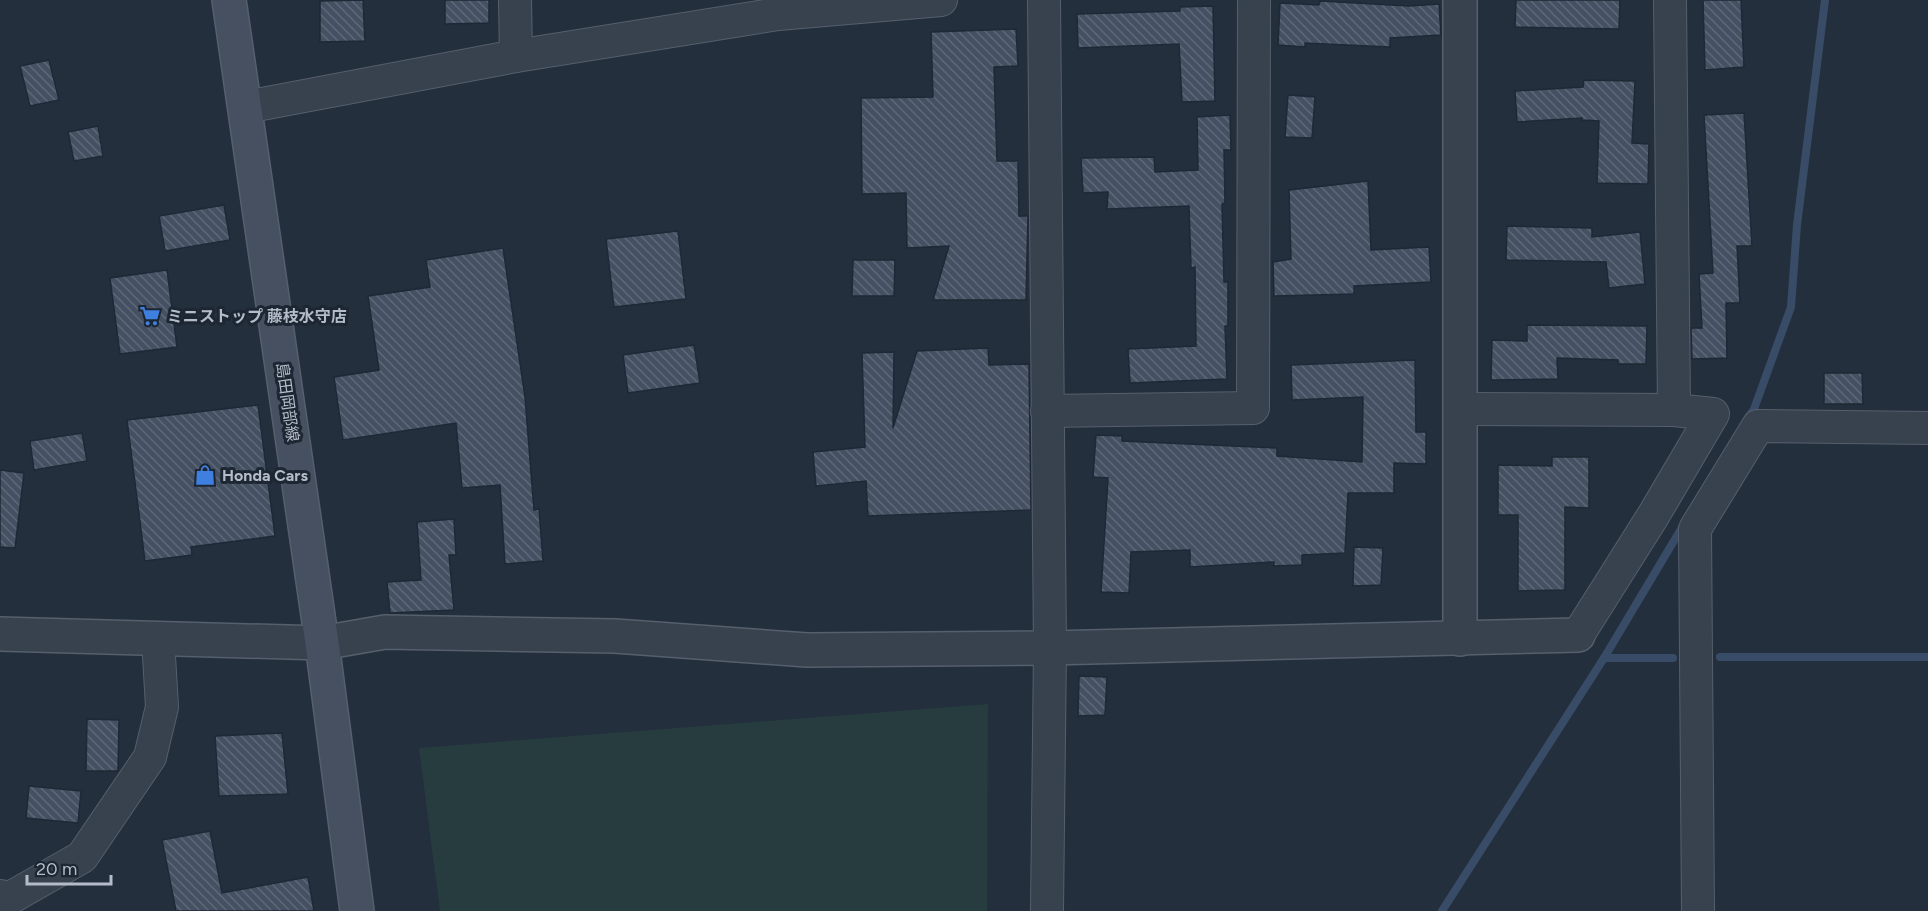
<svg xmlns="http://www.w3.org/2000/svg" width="1928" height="911" font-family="Figtree,'Noto Sans JP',sans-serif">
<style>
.green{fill:#263c3f}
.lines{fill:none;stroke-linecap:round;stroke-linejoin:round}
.stream{stroke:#394c67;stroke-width:8}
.building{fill:url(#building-back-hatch);stroke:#1f2835;stroke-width:1.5}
.minor-casing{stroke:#565f6c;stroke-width:34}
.tertiary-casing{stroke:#565f6c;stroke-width:36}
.secondary-casing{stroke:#565f6c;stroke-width:36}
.minor{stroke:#38414e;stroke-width:32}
.tertiary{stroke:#38414e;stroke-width:33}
.secondary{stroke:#465061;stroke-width:33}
.labels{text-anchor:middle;stroke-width:6;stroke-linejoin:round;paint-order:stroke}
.poi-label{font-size:16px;font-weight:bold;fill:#b4bcc9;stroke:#1d2633;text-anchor:start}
.street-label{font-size:16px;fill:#b4bcc9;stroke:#1d2633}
</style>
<defs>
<pattern id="building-back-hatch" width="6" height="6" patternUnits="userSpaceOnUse" patternTransform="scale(1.5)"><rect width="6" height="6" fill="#455162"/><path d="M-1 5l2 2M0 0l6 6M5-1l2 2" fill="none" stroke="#5d6877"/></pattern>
</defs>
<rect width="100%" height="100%" fill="#242f3e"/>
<path class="green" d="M988,704l-1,207h-547l-21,-163z"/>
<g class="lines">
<g class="stream">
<path d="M1746,421l8,-12 37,-102 6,-82 28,-225"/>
<path d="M1720,657h208"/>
<path d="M1604,658h69"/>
<path d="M1442,911l162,-253 80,-134"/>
</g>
</g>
<g class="building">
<path d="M363,0l2,41 -45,1v-41z"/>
<path d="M445,0h44v23l-44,1z"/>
<path d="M1516,0h104l-1,29 -104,-2z"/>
<path d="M1703,0h38l3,67 -39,3z"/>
<path d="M1320,1l89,5 30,-2 2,31 -51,3v9l-85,-4v4l-27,-2 2,-42 39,2z"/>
<path d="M1213,6l2,95 -33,1 -3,-58 -101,4 -1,-34 103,-3v-4z"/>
<path d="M1016,29l2,37 -24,1 3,94h21l1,55h9l-2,84h-93l16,-54 -42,2 -1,-55 -44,1 -1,-96 72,-1 -2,-65z"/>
<path d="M49,60l10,40 -29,6 -10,-40z"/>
<path d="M1584,80l51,1 -3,62 17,1 -1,40 -51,-1 2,-62 -17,-1v-2l-65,4 -2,-31 68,-4z"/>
<path d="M1288,95l27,2 -3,41 -27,-1z"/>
<path d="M1744,113l8,133h-15l3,57h-14l1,55 -35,1 -1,-31h11l-3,-54 14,-1 -9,-158z"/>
<path d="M1230,115l1,35h-7l1,53 -3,1 2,78h4v44h-3l2,53 -97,4 -2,-34 68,-3 -1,-79 -4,1 -2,-62 -82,3 1,-17 -25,1 -2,-35 73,-1 1,15 43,-2 -1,-53z"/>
<path d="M98,126l5,30 -29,5 -6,-29z"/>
<path d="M1368,181l3,69 58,-3 2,35 -77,4v8l-80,2 -1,-34 18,-3 -2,-69z"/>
<path d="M224,205l6,35 -65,11 -6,-35z"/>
<path d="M1507,226l85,2v9l48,-5 5,52 -36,4 -3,-26 -100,-2z"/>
<path d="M678,231l8,68 -72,8 -8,-68z"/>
<path d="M503,248l22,149 9,113 5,-1 4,52 -38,3 -5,-79 -38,3 -6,-65 -113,17 -9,-63 45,-7 -11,-74 62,-9 -4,-27z"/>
<path d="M853,260h42l-1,36h-42z"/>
<path d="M167,270l10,77 -57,7 -10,-76z"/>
<path d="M1527,325l120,1 -1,38h-28v-4l-61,-2 1,21 -67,1 1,-40 35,1z"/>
<path d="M694,345l6,38 -72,10 -5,-38z"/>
<path d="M988,348l1,17 40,-1 2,146 -163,6 -2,-35 -50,5 -3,-34 52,-5 -3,-94 32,-1 -1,76 24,-77z"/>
<path d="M1415,360l1,72h10v32l-32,-1v30h-46l-3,60 -43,2v10l-28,1v-4l-84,5v-17l-59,2 -2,41 -28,-1 7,-114 -15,-1 3,-42 26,1v5l155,7v8l85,6 1,-65 -71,3 -1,-35z"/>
<path d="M1824,373h38l1,31h-39z"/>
<path d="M258,405l17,131 -84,11 1,8 -47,6 -18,-141z"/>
<path d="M82,433l5,28 -53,9 -4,-29z"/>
<path d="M1552,457h37v51l-24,-1v83l-47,1v-76h-20v-50l54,1z"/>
<path d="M0,470l24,3 -9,75 -15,-1z"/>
<path d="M454,519l2,36h-7l5,55 -64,3 -3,-31 34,-2 -4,-58z"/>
<path d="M1354,547l29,1 -2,37 -28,1z"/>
<path d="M1079,676l28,1 -2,38 -27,1z"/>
<path d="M87,719l32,1 -1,51h-32z"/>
<path d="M282,733l6,61 -69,2 -4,-60z"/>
<path d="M29,786l52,5 -3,32 -52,-5z"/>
<path d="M210,831l12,62 86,-16 6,34h-138l-14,-71z"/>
</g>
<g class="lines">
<g class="minor-casing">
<g id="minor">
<path d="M515,0l1,56"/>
<path d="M1044,0l6,648 -3,263"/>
<path d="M1670,0l4,410"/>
<path d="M246,107l270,-51 262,-42 163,-14"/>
<path d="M1462,409l212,1 39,4 -60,102 -75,119"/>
<path d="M1047,411l206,-3 1,-408"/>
<path d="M0,896l10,2 72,-41 68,-100 12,-50 -4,-68"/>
<path d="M1698,911l-3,-382 63,-103 170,2"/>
</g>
</g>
<g class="tertiary-casing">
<g id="tertiary">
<path d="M0,634l322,9 63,-11 230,4 192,14 243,-2 528,-13"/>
<path d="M1460,639v-639"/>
</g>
</g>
<g class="secondary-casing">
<path id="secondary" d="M229,0l93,643 35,268"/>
</g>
<use href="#minor" class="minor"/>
<use href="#tertiary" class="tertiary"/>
<use href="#secondary" class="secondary"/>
</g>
<defs>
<g id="supermarket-bare" transform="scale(1.62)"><path d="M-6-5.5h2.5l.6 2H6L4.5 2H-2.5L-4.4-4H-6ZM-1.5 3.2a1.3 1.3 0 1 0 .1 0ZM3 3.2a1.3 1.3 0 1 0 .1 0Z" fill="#3f7fe0" stroke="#1d2633" stroke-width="2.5" paint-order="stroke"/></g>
<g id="shop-bare" transform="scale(1.62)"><path d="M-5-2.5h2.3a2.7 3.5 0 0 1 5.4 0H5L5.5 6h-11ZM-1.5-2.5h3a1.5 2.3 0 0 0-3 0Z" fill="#3f7fe0" stroke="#1d2633" stroke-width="2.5" paint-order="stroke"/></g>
</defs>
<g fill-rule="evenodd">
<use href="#supermarket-bare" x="150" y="316"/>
<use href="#shop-bare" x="205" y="475"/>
</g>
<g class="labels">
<g class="poi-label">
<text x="167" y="322">ミニストップ 藤枝水守店</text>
<text x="222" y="481">Honda Cars</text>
</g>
<g class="street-label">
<text transform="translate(288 402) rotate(82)" y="6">島田岡部線</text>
</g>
</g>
<path d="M27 875v9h84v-9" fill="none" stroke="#b4bcc9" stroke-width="3"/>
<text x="36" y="875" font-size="18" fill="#b4bcc9" stroke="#1d2633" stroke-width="4.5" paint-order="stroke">20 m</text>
</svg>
